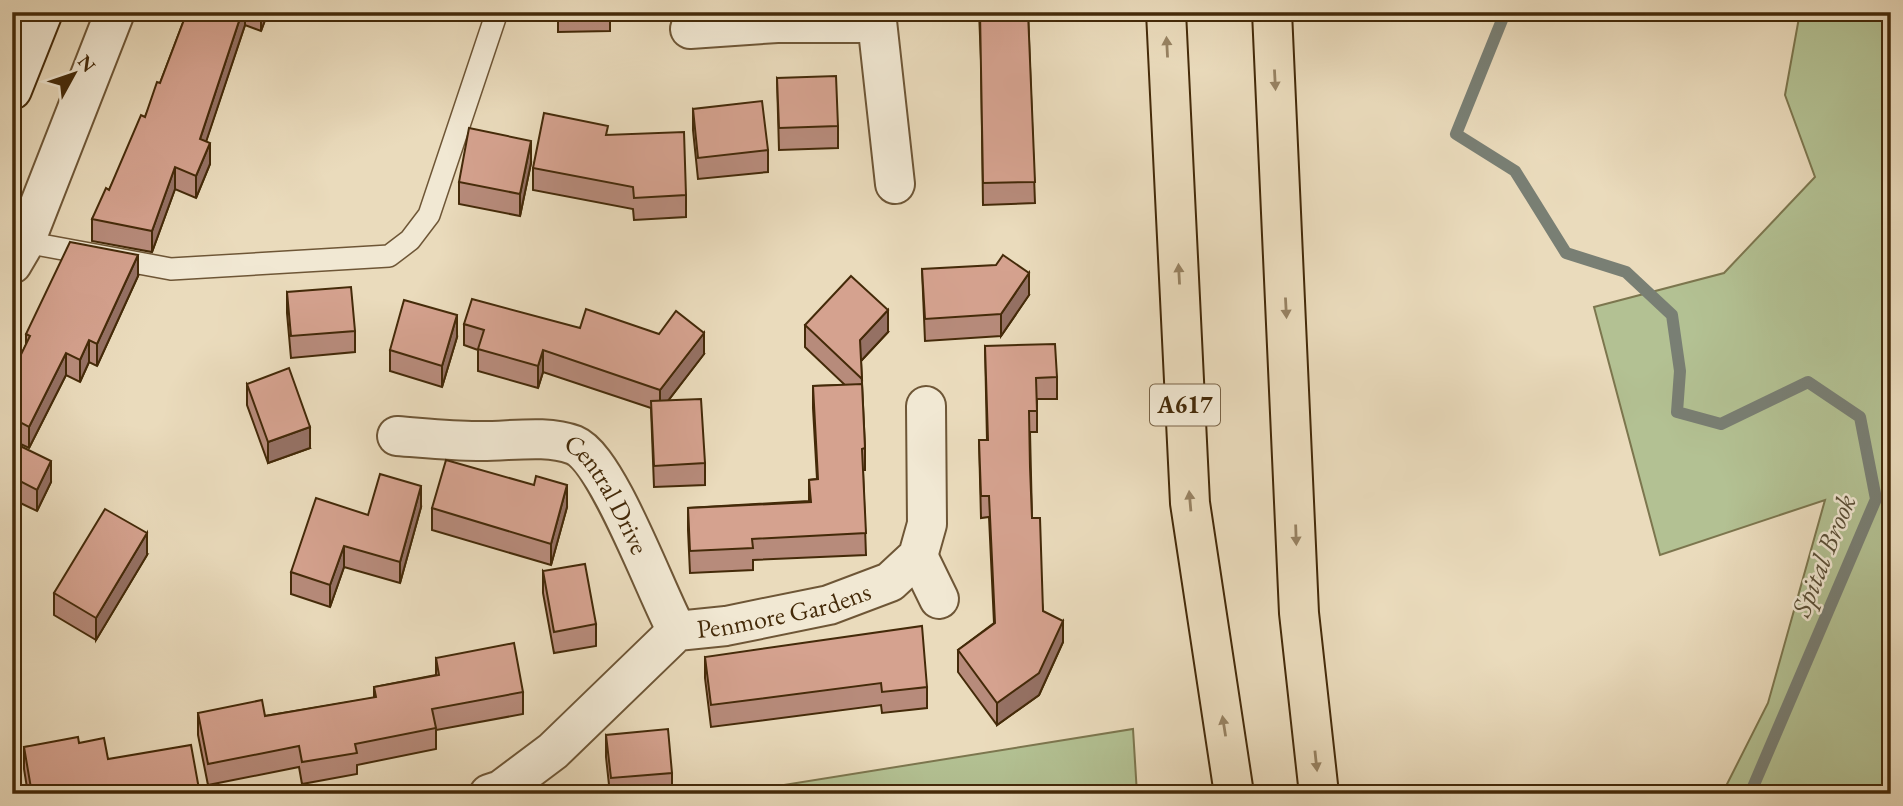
<svg xmlns="http://www.w3.org/2000/svg" width="1903" height="806" font-family="'EB Garamond',serif">
<style>
.green{fill:#b3c193;stroke:#7c764e;stroke-width:2}
.lines{fill:none;stroke-linecap:round;stroke-linejoin:round}
.stream{stroke:#797f74;stroke-width:12}
.lane-casing{stroke:#6e5636;stroke-width:24}
.street-casing{stroke:#6e5636;stroke-width:42}
.secondary-casing{stroke:#442a09;stroke-width:42}
.highway-casing{stroke:#442a09;stroke-width:42}
.lane{stroke:#f1e8d3;stroke-width:21}
.street{stroke:#f1e8d3;stroke-width:38}
.secondary{stroke:#f1e8d3;stroke-width:38}
.highway{stroke:#eadbbc;stroke-width:38}
.wall{fill:#b78b7b;stroke:#442a09;stroke-width:2}
.shaded-wall{fill:#957164;stroke:#442a09;stroke-width:2}
.building{fill:#d5a28f;stroke:#442a09;stroke-width:2}
.oneway{fill:#978262}
.labels{text-anchor:middle;stroke-width:5;stroke-linejoin:round;paint-order:stroke}
.shield{fill:#f1e8d3;stroke:#786346;stroke-width:2}
.shield-label{font-size:24px;font-weight:bold;fill:#442a09}
.street-label{font-size:26px;fill:#442a09;stroke:#f1e8d3}
.water-label{font-size:28px;font-style:italic;fill:#5a4e36;stroke:#f1e8d3}
</style>
<rect width="100%" height="100%" fill="#eadbbc"/>
<filter id="stains"><feTurbulence type="fractalNoise" baseFrequency=".00286" numOctaves="4"/><feColorMatrix values="0 0 0 0 .2 0 0 0 0 .09 0 0 0 0 .02 0 0 0 .5 -.17"/></filter>
<radialGradient id="worn" r=".72"><stop offset=".6" stop-color="#630" stop-opacity="0"/><stop offset="1" stop-color="#630" stop-opacity=".3"/></radialGradient>
<g class="green">
<path d="M1800,12h91v782h-169l46,-91 57,-203 -165,55 -66,-248 130,-34 91,-96 -30,-82z"/>
<path d="M1133,729l4,65h-409z"/>
</g>
<g class="lines">
<path class="stream" d="M1498,12l4,8 -46,114 59,37 51,82 60,19 46,43 8,56 -3,41 44,12 87,-42 52,35 16,82 -126,295"/>
<g class="lane-casing">
<path id="lane" d="M25,242l146,27 218,-13 21,-16 19,-25 68,-203"/>
</g>
<g class="street-casing">
<g id="street">
<path d="M876,12l19,172"/>
<path d="M690,29l87,-6h100"/>
<path d="M12,264l13,-22 90,-230"/>
<path id="s1" d="M397,436c27,2 54,5 80,5 30,1 68,-7 97,4 34,14 82,148 103,186"/>
<path d="M918,556l21,43"/>
<path id="s2" d="M489,794l12,-4 52,-39 124,-120 49,-5 103,-21 61,-23 28,-26 9,-32 -1,-118"/>
</g>
</g>
<g class="secondary-casing">
<path id="secondary" d="M12,90l31,-78"/>
</g>
<g class="highway-casing">
<g id="highway">
<path d="M1166,12l24,491 44,291"/>
<path d="M1272,12l27,601 20,181"/>
</g>
</g>
<use href="#lane" class="lane"/>
<use href="#street" class="street"/>
<use href="#secondary" class="secondary"/>
<use href="#highway" class="highway"/>
</g>
<g class="wall">
<path d="M187,12h81l-7,19 -16,-6 -39,116 4,23 -14,34 -21,-9 -23,63 -60,-11v-22l17,-29 36,-73 15,-34z"/>
<path d="M558,12h52v19l-52,1z"/>
<path d="M979,12h49l7,191 -52,2 -2,-145z"/>
<path d="M777,78l61,48v22l-59,2z"/>
<path d="M693,109l75,41v22l-70,7 -5,-49z"/>
<path d="M608,135l78,60v22l-52,3 -1,-11 -100,-19v-22z"/>
<path d="M531,163l-11,53 -61,-12v-22z"/>
<path d="M922,269l107,26 -28,41 -76,5z"/>
<path d="M138,276l-41,90 -8,-4 -9,20 -14,-7 -37,73 -17,-8v-67l14,-28v-11z"/>
<path d="M287,292l68,39v21l-64,6 -4,-45z"/>
<path d="M464,324l116,4 124,26 -36,47 37,62v22l-51,2 -3,-79 -108,-36 -5,16 -60,-17v-21l-14,-5z"/>
<path d="M805,325l83,7 -27,29 4,87v22h-2l3,85 -113,5v10l-63,3 -2,-43v-22l121,-7v-21l8,-1 -4,-71v-22l32,-1 -40,-38z"/>
<path d="M457,337l-15,50 -52,-16v-21z"/>
<path d="M985,346l72,31v22h-20v33h-7l2,86 11,93 20,31 -24,53 -42,30 -39,-53v-22l36,-27 -5,-106 -8,1 -2,-78h8z"/>
<path d="M247,384l63,64 -42,15 -21,-58z"/>
<path d="M12,442l39,40 -14,29 -25,-12z"/>
<path d="M534,485l33,22 -16,58 -119,-35v-22z"/>
<path d="M421,507l-21,76 -56,-16 -14,40 -39,-13v-22l77,-57z"/>
<path d="M147,555l-51,85 -42,-25v-22z"/>
<path d="M543,571l53,53v22l-42,7 -11,-60z"/>
<path d="M705,657l222,30v21l-45,5 -1,-8 -170,22 -6,-49z"/>
<path d="M436,658l87,34v22l-87,16v19l-79,16v9l-55,10 -3,-17 -91,18 -10,-50v-22l67,3 109,-18v-11l62,-12z"/>
<path d="M606,735l66,38v21h-62l-4,-37z"/>
<path d="M79,743l29,16 91,30v5h-171l-4,-25v-22z"/>
</g>
<g class="shaded-wall">
<path d="M242,12h3v13l-45,135v-21z"/>
<path d="M261,12h7l-7,19z"/>
<path d="M531,141v22l-11,53v-22z"/>
<path d="M210,143v21l-14,34v-22z"/>
<path d="M175,167v22l-23,63v-21z"/>
<path d="M138,255v21l-41,90v-22z"/>
<path d="M1029,273v22l-28,41v-22z"/>
<path d="M888,310v22l-28,30v-22z"/>
<path d="M457,315v22l-15,50v-21z"/>
<path d="M704,333v21l-44,57v-21z"/>
<path d="M89,340v22l-9,20v-22z"/>
<path d="M543,350v22l-5,16v-22z"/>
<path d="M66,353v22l-37,73v-21z"/>
<path d="M310,427v21l-42,15v-21z"/>
<path d="M51,461v21l-14,29v-21z"/>
<path d="M567,485v22l-16,58v-21z"/>
<path d="M421,486v21l-21,76v-21z"/>
<path d="M147,533v22l-51,85v-22z"/>
<path d="M344,546v21l-14,40v-22z"/>
<path d="M1063,621v21l-24,53 -42,30v-22z"/>
</g>
<g class="building">
<path d="M187,12h55l-42,127 10,4 -14,33 -21,-9 -23,64 -60,-12 14,-31 3,2 32,-75 4,2 12,-35 3,1z"/>
<path d="M980,12h48l7,170 -52,1z"/>
<path d="M836,76l2,50 -59,2 -2,-50z"/>
<path d="M762,101l6,49 -70,8 -5,-49z"/>
<path d="M544,113l64,13 -2,9 78,-3 2,63 -52,3 -1,-11 -100,-19z"/>
<path d="M469,128l62,13 -11,53 -61,-12z"/>
<path d="M70,242l68,13 -41,89 -8,-4 -9,20 -14,-7 -37,74 -17,-9v-45l18,-37 -4,-2z"/>
<path d="M1003,255l26,18 -28,41 -76,5 -3,-50 74,-4z"/>
<path d="M851,276l37,34 -28,30 2,39 -57,-54z"/>
<path d="M351,287l4,44 -64,5 -4,-44z"/>
<path d="M472,299l108,29 6,-19 73,25 17,-23 28,22 -44,57 -117,-40 -5,16 -60,-17 6,-19 -20,-6z"/>
<path d="M404,300l53,15 -15,51 -52,-16z"/>
<path d="M1055,344l2,33 -21,1 1,33h-8l1,56 2,51h8l3,93 20,10 -24,52 -42,30 -39,-53 37,-27 -6,-127h-8l-2,-56h9l-3,-94z"/>
<path d="M289,368l21,59 -42,15 -21,-58z"/>
<path d="M862,384l3,64 -3,1 4,84 -114,6 1,9 -63,3 -2,-43 123,-6 -2,-22 9,-1 -5,-93z"/>
<path d="M701,399l4,64 -51,3 -3,-65z"/>
<path d="M12,442l39,19 -14,29 -25,-13z"/>
<path d="M446,460l88,25 2,-9 31,9 -16,59 -119,-36z"/>
<path d="M380,474l41,12 -21,76 -56,-16 -14,39 -39,-13 25,-74 52,17z"/>
<path d="M105,509l42,24 -51,85 -42,-25z"/>
<path d="M585,564l11,60 -42,8 -11,-61z"/>
<path d="M922,626l5,61 -45,5 -1,-9 -170,22 -6,-48z"/>
<path d="M514,643l9,49 -91,17 4,19 -81,16 2,9 -55,9 -3,-16 -91,18 -10,-51 64,-13 3,16 111,-19 -2,-10 65,-12 -3,-17z"/>
<path d="M668,729l4,44 -61,5 -5,-43z"/>
<path d="M78,737l1,6 25,-5 4,21 83,-14 8,44 -29,5h-31v-2l-9,2h-98l-8,-47z"/>
</g>
<defs><path id="oneway-solid" d="M-6-.8H1V-3.2L6.5 0L1 3.2V.8H-6Z" transform="scale(1.75)"/></defs>
<g class="oneway">
<use href="#oneway-solid" transform="translate(1167 47) rotate(-93)"/>
<use href="#oneway-solid" transform="translate(1275 80) rotate(87)"/>
<use href="#oneway-solid" transform="translate(1179 274) rotate(-93)"/>
<use href="#oneway-solid" transform="translate(1286 308) rotate(87)"/>
<use href="#oneway-solid" transform="translate(1190 501) rotate(-95)"/>
<use href="#oneway-solid" transform="translate(1296 535) rotate(88)"/>
<use href="#oneway-solid" transform="translate(1224 726) rotate(-99)"/>
<use href="#oneway-solid" transform="translate(1316 761) rotate(84)"/>
</g>
<g class="labels">
<rect class="shield" x="1150" y="384.5" width="70" height="41" rx="5"/>
<g class="shield-label">
<text x="1185" y="413">A617</text>
</g>
<g class="street-label">
<text dy="9" stroke="none"><textPath href="#s1" startOffset="238">Central Drive</textPath></text>
<text dy="9" stroke="none"><textPath href="#s2" startOffset="359">Penmore Gardens</textPath></text>
</g>
<g class="water-label">
<text transform="translate(1823 555) rotate(-68)" y="10">Spital Brook</text>
</g>
</g>
<rect width="1903" height="806" fill="none" stroke="#eadbbc" stroke-width="42"/>
<rect x="14" y="14" width="1875" height="778" fill="none" stroke="#442a09" stroke-width="3.5"/>
<rect x="21" y="21" width="1861" height="764" fill="none" stroke="#442a09" stroke-width="2"/>
<g transform="translate(74 74) rotate(50)" stroke="#f1e8d3" stroke-width="5" paint-order="stroke">
<path d="M0-5L12 26L0 18L-12 26Z" fill="#442a09"/>
<text y="-10" font-size="19" font-weight="bold" text-anchor="middle" fill="#442a09">N</text>
</g>
<rect width="100%" height="100%" filter="url(#stains)"/>
<rect width="100%" height="100%" fill="url(#worn)"/>
</svg>
